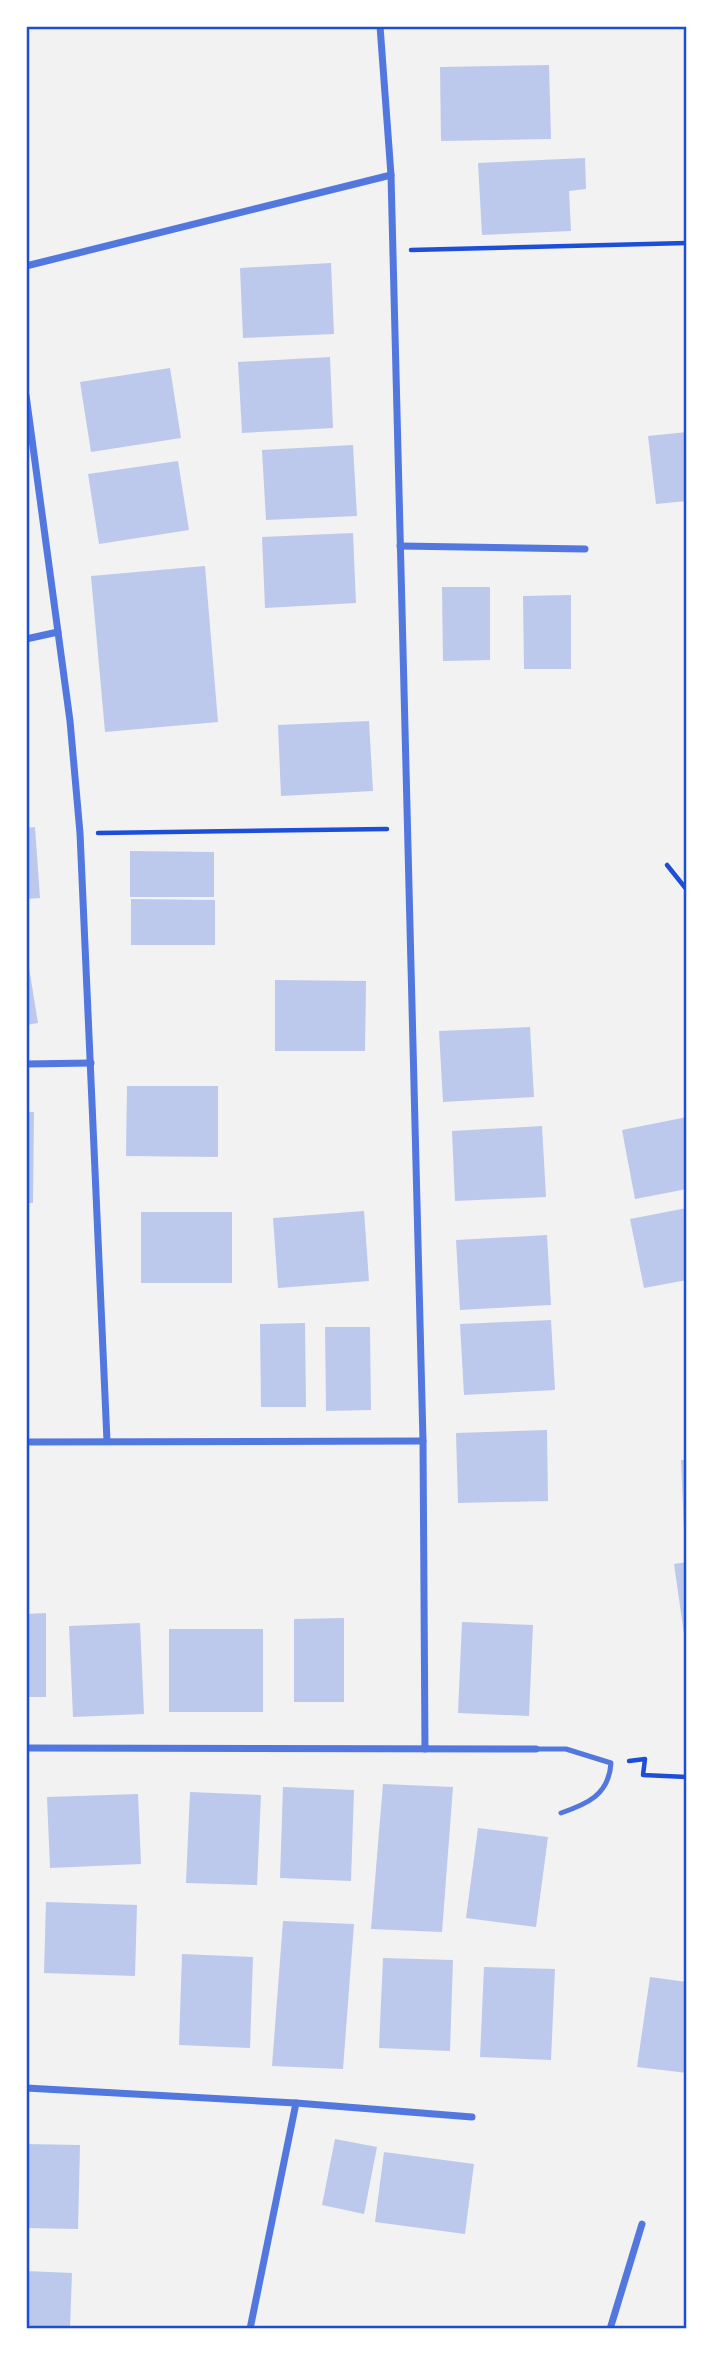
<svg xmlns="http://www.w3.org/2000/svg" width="713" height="2355" font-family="'Noto Sans',sans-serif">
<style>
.building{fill:#bdc9ec}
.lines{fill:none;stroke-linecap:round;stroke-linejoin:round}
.path{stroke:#1d4ed8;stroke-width:4.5}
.service{stroke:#5277de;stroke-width:5}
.minor{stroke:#5277de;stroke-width:7}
.neatline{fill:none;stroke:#1d4ed8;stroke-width:2.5}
</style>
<rect width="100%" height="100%" fill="#f2f2f2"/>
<g class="building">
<path d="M549,65l2,74 -110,2 -1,-74z"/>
<path d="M585,158l1,31 -17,2 2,40 -89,4 -4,-72z"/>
<path d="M331,263l3,71 -91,4 -3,-70z"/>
<path d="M330,357l3,71 -91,5 -4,-71z"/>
<path d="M170,368l11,70 -90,14 -11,-70z"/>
<path d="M687,432v69l-31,3 -8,-68z"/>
<path d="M353,445l4,71 -91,4 -4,-70z"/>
<path d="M178,461l11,69 -90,14 -11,-70z"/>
<path d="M353,533l3,70 -91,5 -3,-71z"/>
<path d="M205,566l13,156 -113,10 -14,-156z"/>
<path d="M442,587h48v73l-47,1z"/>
<path d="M571,595v74h-47l-1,-73z"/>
<path d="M369,721l4,70 -92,5 -3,-71z"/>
<path d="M35,827l5,71 -14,1v-71z"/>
<path d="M130,851l84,1v45h-84z"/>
<path d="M131,899l84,1v45h-84z"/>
<path d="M26,949l12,74 -12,2z"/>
<path d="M275,980l91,1 -1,70h-90z"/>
<path d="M530,1027l4,70 -91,5 -4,-71z"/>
<path d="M127,1086h91v71l-92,-1z"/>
<path d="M26,1112h8l-1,91h-7z"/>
<path d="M687,1117v72l-52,10 -13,-69z"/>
<path d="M542,1126l4,71 -91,4 -3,-70z"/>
<path d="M687,1208v72l-43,8 -14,-69z"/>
<path d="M364,1211l5,70 -91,7 -5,-70z"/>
<rect x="141" y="1212" width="91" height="71"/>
<path d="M547,1235l4,70 -91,5 -4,-70z"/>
<path d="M551,1320l4,70 -91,5 -4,-71z"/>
<path d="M305,1323l1,84h-45l-1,-83z"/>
<path d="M325,1327h45l1,83 -45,1z"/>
<path d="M547,1430l1,71 -90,2 -2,-70z"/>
<path d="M681,1460h6v71h-3z"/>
<path d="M687,1562v72h-3l-10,-70z"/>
<path d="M46,1613v84h-20v-83z"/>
<path d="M344,1618v84h-50v-83z"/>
<path d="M462,1622l71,3 -4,91 -71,-3z"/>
<path d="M140,1623l4,91 -71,3 -4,-91z"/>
<rect x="169" y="1629" width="94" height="83"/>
<path d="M383,1784l70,3 -11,145 -71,-3z"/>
<path d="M283,1787l71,3 -3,91 -71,-3z"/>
<path d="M190,1792l71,3 -4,90 -71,-2z"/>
<path d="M138,1794l3,70 -91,4 -3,-71z"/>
<path d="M478,1828l70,9 -12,90 -70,-9z"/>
<path d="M46,1902l91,3 -2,71 -91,-3z"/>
<path d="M283,1921l71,3 -11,145 -71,-3z"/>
<path d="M182,1954l71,3 -3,91 -71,-3z"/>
<path d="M383,1958l70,2 -3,91 -71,-3z"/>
<path d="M484,1967l71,2 -4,91 -71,-3z"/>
<path d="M650,1977l37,5v91l-50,-6z"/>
<path d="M335,2139l42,8 -13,67 -42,-9z"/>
<path d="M26,2144l54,1 -2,84 -52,-1z"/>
<path d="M384,2152l90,12 -9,70 -90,-12z"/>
<path d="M26,2271l46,2 -2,56h-44z"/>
</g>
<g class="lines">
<g class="path">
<path d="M411,250l276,-7"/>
<path d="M98,833l289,-4"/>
<path d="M667,865l20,25"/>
<path d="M629,1761l16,-2 -2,16 44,2"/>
</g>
<path class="service" d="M536,1749h30l45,14c-2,32 -24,41 -50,50"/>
<g class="minor">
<path d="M380,26l11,149 32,1266 2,308"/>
<path d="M26,266l365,-91"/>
<path d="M26,395l44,326 10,112 27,608"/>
<path d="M400,546l185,3"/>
<path d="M26,639l32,-7"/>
<path d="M26,1064l65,-1"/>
<path d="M26,1442l397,-1"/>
<path d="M26,1748l510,1"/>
<path d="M26,2088l270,15 176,14"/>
<path d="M250,2329l46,-226"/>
<path d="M610,2329l32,-105"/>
</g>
</g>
<rect width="713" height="2355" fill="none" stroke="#ffffff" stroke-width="56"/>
<rect x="28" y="28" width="657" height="2299" class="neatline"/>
</svg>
